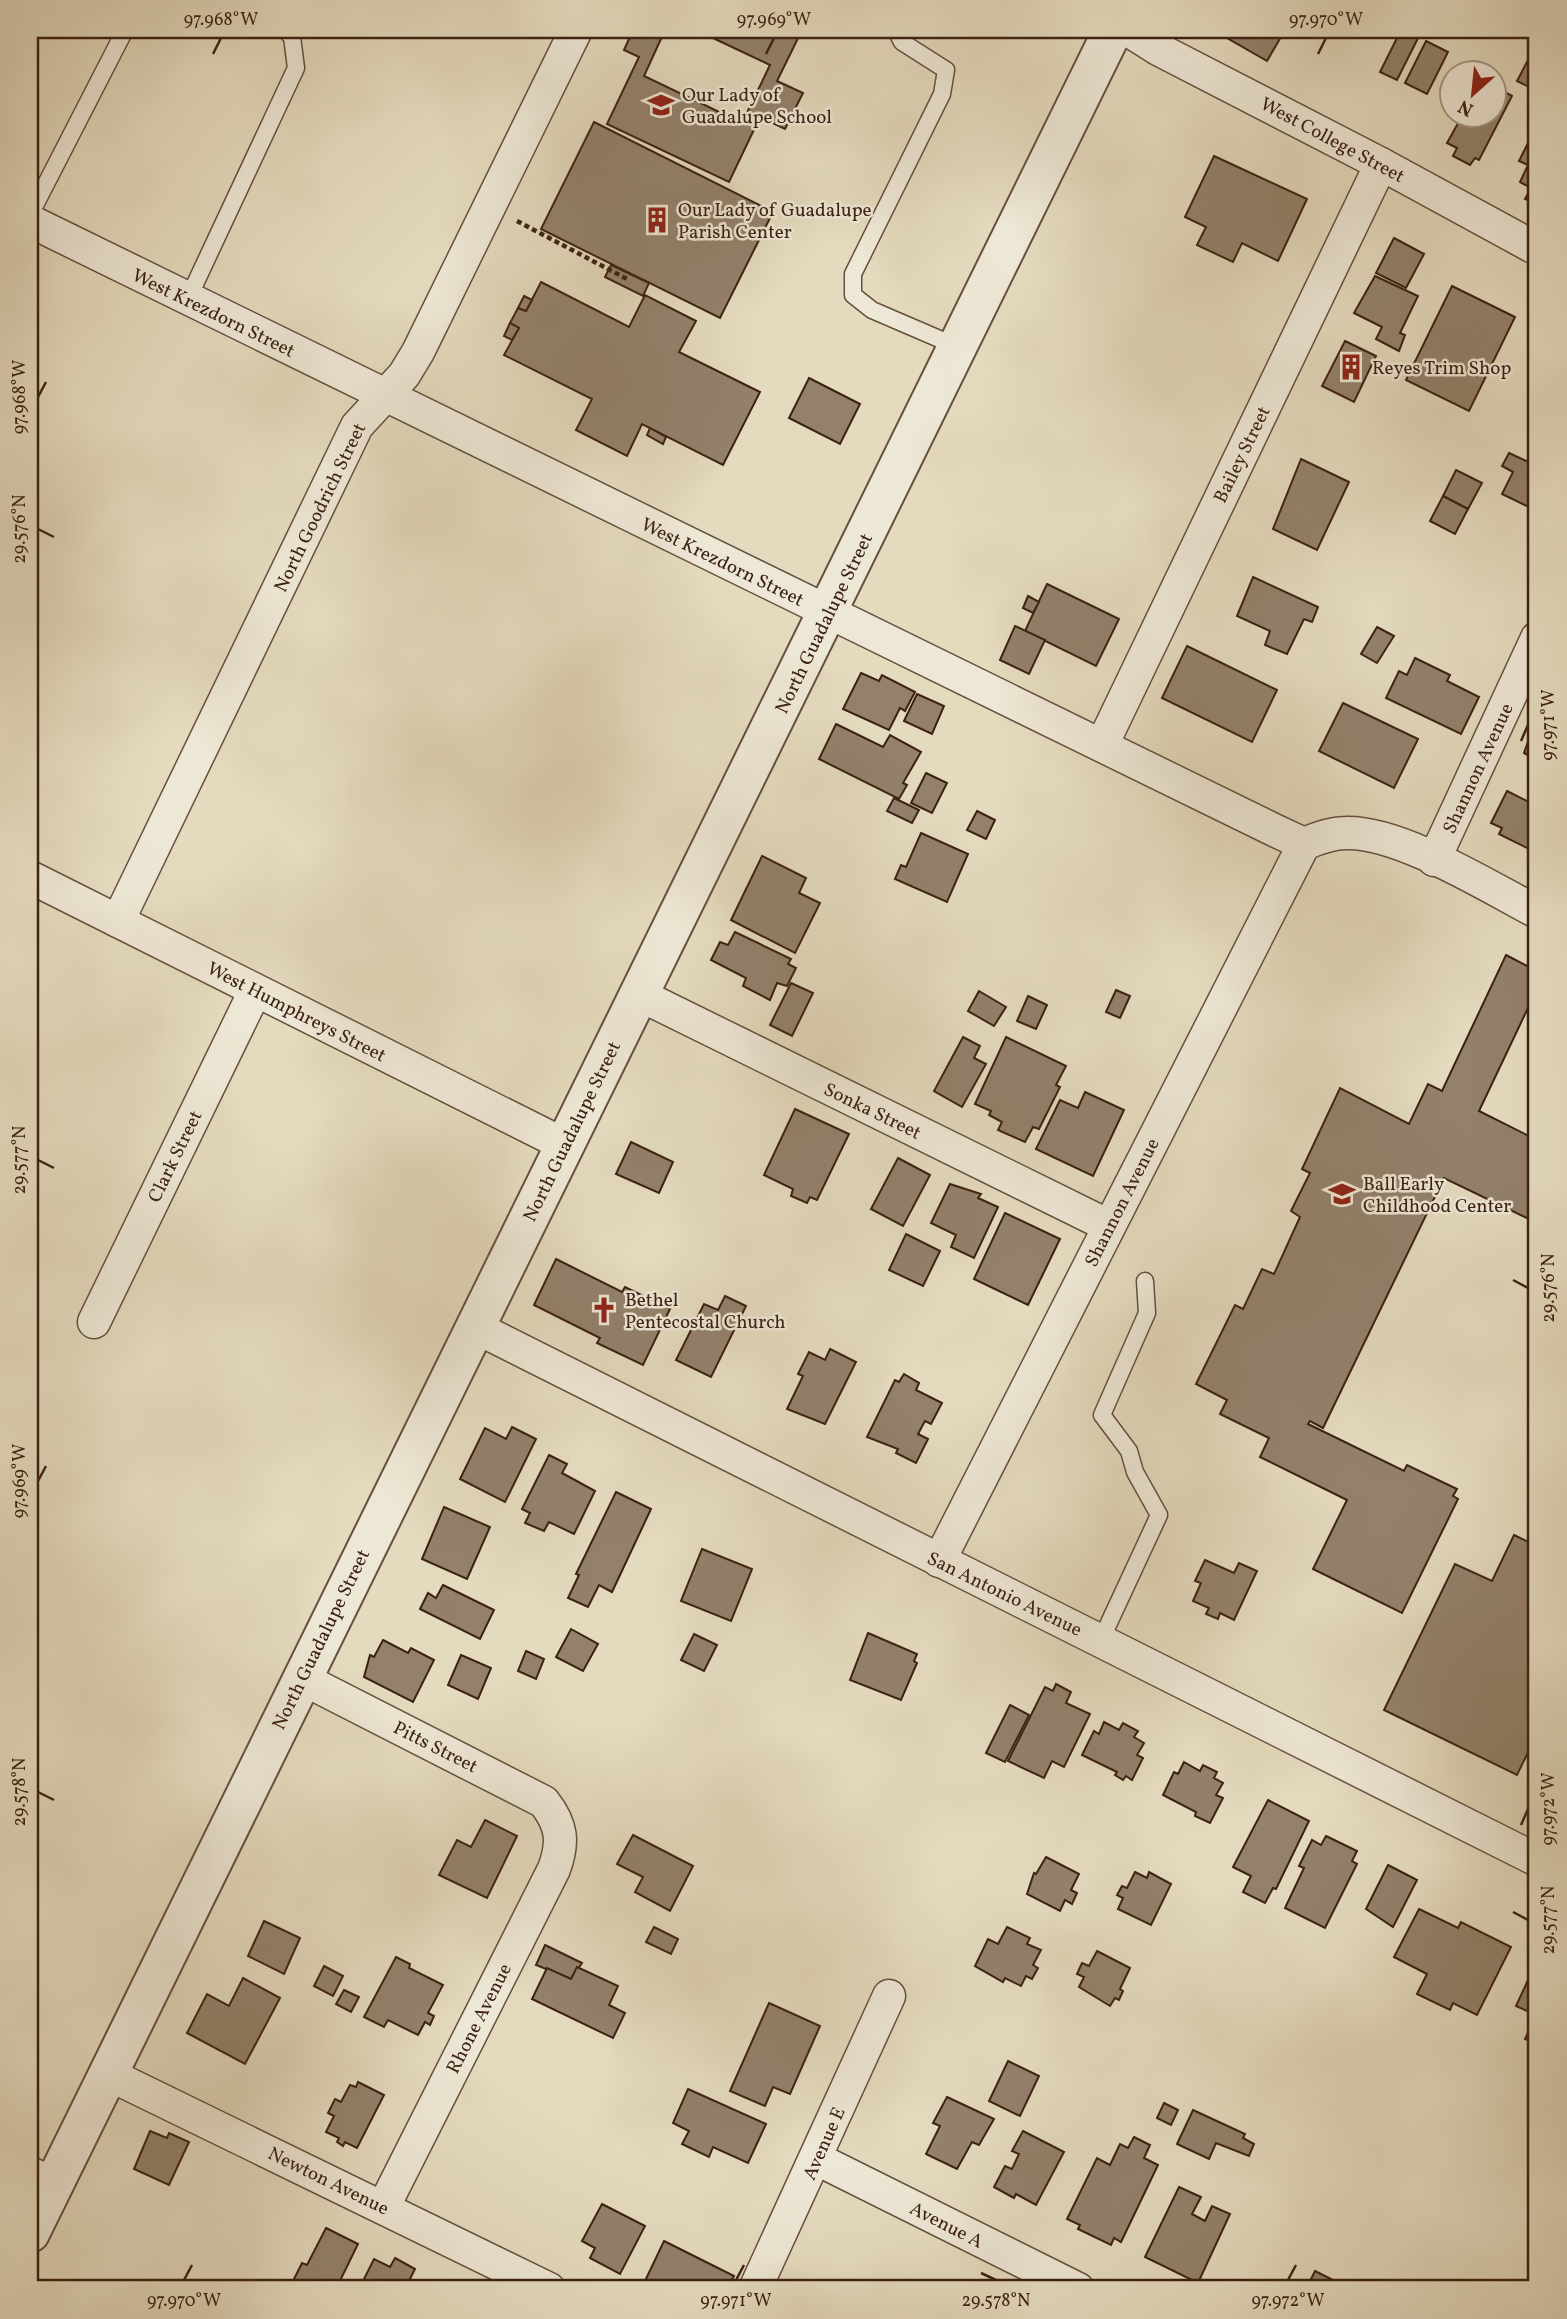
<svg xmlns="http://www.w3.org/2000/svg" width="1567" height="2319" font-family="Vollkorn,serif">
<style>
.building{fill:#93816c;stroke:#3c2113;stroke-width:2}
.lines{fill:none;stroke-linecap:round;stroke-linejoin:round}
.service-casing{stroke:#664f3e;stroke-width:19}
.minor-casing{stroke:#664f3e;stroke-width:35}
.tertiary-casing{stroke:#664f3e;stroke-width:42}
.path{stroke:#3c2113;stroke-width:4.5;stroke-dasharray:5 3.5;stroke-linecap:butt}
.service{stroke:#ede7d5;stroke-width:16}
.minor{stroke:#ede7d5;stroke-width:32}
.tertiary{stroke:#ede7d5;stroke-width:38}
.ticks{fill:none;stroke:#3c2113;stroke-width:2.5}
.labels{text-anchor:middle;stroke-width:5;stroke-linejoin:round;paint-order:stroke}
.poi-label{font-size:19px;fill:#3c2113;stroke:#ede7d5;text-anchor:start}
.street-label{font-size:19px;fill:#3c2113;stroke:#ede7d5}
.neatline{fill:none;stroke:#3c2113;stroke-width:2.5}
.ticks-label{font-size:18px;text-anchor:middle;fill:#3c2113}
</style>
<rect width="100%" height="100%" fill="#e4dabe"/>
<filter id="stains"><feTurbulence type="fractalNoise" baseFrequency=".00286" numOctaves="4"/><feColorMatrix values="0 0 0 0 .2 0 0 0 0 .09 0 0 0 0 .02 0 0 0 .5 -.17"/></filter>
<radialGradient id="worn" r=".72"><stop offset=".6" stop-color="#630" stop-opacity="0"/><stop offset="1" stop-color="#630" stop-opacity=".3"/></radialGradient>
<g class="building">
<path d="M633,30h32l-21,46 98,47 28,-58 -74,-35h106l-25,51 26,12 -18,36 -25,-12 -31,65 -122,-58 32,-67 -15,-7z"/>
<path d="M1213,30h72l-18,31z"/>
<path d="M1401,30l18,6 -22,44 -17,-8z"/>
<path d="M1426,41l22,11 -21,42 -22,-11z"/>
<path d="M1528,60l9,5v26l-20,-10z"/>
<path d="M1494,86l18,10 -33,64 -4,-2 -5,7 -17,-9 4,-8 -10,-5 15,-27h32z"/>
<path d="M594,122l179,90 -53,106 -179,-89z"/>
<path d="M1537,125v80l-12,-6 6,-11 -11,-6 8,-17 -9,-4z"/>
<path d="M1214,156l93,43 -29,62 -36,-18 -9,19 -36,-17 9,-18 -21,-10z"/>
<path d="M1394,238l30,16 -18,34 -30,-15z"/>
<path d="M611,265l38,18 -6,13 -38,-19z"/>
<path d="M1375,276l43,20 -18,37 5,2 -6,16 -23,-12 6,-12 -28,-14z"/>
<path d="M541,282l88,45 16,-32 51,26 -17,31 81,40 -37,73 -81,-41 -15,32 -51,-26 16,-31 -88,-44 15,-27 -9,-5 8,-15 8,3z"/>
<path d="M1452,286l63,31 -46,94 -63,-31z"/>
<path d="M524,296l8,4 -6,11 -8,-3z"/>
<path d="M510,323l9,5 -7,12 -8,-4z"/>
<path d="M1345,341l31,15 -22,46 -32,-16z"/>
<path d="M809,378l51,26 -20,40 -51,-26z"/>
<path d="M650,428l16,9 -3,7 -16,-9z"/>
<path d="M1509,453l28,13v45l-35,-17 11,-22 -11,-6z"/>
<path d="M1301,459l48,23 -32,68 -44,-21z"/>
<path d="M1456,470l26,13 -14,26 -25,-13z"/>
<path d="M1443,496l25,13 -13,25 -25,-13z"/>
<path d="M1253,577l65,30 -6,15 -8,-3 -17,35 -22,-9 5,-14 -33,-15z"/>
<path d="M1047,584l72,35 -23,47 -71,-35z"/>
<path d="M1028,596l11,6 -6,11 -10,-5z"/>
<path d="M1015,626l30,14 -16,34 -29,-14z"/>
<path d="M1377,627l17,9 -17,27 -16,-9z"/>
<path d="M1187,646l90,44 -25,52 -90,-44z"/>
<path d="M1415,658l35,17 -3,6 32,16 -18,37 -75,-36 13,-27 8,4z"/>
<path d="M861,673l18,8 3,-6 33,17 -10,19 -5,-3 -11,22 -46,-21z"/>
<path d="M917,694l27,12 -12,28 -28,-13z"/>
<path d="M1343,703l75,36 -24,49 -75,-37z"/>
<path d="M1537,716v44l-13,-7z"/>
<path d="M836,724l47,23 7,-12 31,17 -18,31 4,2 -8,14 -80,-40z"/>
<path d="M926,773l21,10 -15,30 -21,-10z"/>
<path d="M1507,791l30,15v47l-38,-19 3,-6 -11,-5z"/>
<path d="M894,798l25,12 -7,13 -25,-12z"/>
<path d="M977,811l18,9 -9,19 -19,-9z"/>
<path d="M921,833l47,21 -21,48 -52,-23 6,-14 5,2z"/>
<path d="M762,856l44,22 -7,15 21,10 -25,50 -64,-33z"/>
<path d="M735,932l56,27 -3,5 8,4 -9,18 -10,-3 -7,17 -27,-14 3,-8 -35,-18 9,-18 8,3z"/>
<path d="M1506,955l31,16v18l-58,122 58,29v83l-93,-45 -121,250 -13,-7 -2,3 96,47 3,-6 50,24 -4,7 5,3 -56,114 -89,-44 34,-69 -87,-43 9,-19 -49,-24 7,-14 -31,-16 39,-79 8,4 19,-40 12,5 26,-57 -9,-6 19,-38 -8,-4 38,-81 69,36 19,-40 14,7z"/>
<path d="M791,983l22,10 -21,43 -22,-11z"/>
<path d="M1116,990l14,6 -10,22 -14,-6z"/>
<path d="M979,991l27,16 -12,19 -26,-15z"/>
<path d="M1028,996l19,9 -11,24 -19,-8z"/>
<path d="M963,1037l17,9 -6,12 12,6 -24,43 -28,-16z"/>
<path d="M1006,1037l60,29 -10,19 4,2 -21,42 -6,-2 -8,15 -27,-12 4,-8 -13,-7 2,-4 -16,-7z"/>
<path d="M1085,1092l39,18 -31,66 -57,-27 24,-49 18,8z"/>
<path d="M795,1109l54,25 -32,66 -7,-3 -3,6 -16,-7 2,-7 -29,-14z"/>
<path d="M631,1142l42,20 -14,31 -43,-19z"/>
<path d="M898,1158l32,17 -27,51 -32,-17z"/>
<path d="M950,1184l31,10 -3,4 20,9 -24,51 -23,-11 5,-12 -25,-12z"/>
<path d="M1005,1213l55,26 -32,66 -54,-26z"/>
<path d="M906,1234l34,17 -17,35 -34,-16z"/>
<path d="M556,1259l66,33 3,-5 45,22 -27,56 -46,-22 3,-5 -66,-33z"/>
<path d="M725,1296l21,10 -35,71 -35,-17 28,-56 14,6z"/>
<path d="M830,1349l26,13 -31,62 -38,-15 16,-33 -5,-2 11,-22 16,8z"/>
<path d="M904,1374l15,9 -3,7 26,13 -11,21 -6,-3 -7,13 10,5 -12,24 -20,-10 2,-4 -31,-12 28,-57 4,2z"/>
<path d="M512,1427l24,12 -31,63 -45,-23 25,-51 21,11z"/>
<path d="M549,1455l18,9 -5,9 33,18 -21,43 -25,-12 -5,9 -19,-8 5,-10 -8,-4z"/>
<path d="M616,1492l35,17 -39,83 -13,-7 -11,22 -20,-9 11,-23 -3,-1z"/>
<path d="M444,1507l46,20 -23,52 -45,-20z"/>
<path d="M1514,1535l23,11v188l-20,41 -133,-65 71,-146 37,17z"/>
<path d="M702,1549l50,20 -21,52 -50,-20z"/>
<path d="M1205,1560l29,13 5,-10 18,8 -23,49 -14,-7 -2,6 -12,-5 3,-6 -16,-7 8,-18 -6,-2z"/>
<path d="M443,1585l51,25 -14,29 -60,-30 8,-16 8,5z"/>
<path d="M571,1629l27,15 -15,27 -27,-14z"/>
<path d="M868,1633l49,21 -3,7 3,2 -16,37 -51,-20z"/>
<path d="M694,1634l23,11 -13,26 -23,-11z"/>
<path d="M383,1640l25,13 3,-5 23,12 -21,42 -49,-25 6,-22 4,2z"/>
<path d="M526,1651l18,8 -8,20 -18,-8z"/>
<path d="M461,1655l30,13 -13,31 -30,-14z"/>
<path d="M1056,1684l15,8 -5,11 24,11 -26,53 -12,-6 -8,17 -36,-17 37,-74 8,4z"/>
<path d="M1010,1705l19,10 -24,47 -19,-9z"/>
<path d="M1104,1722l15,8 4,-7 15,8 -4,6 10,6 -7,12 6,3 -11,22 -6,-4 -3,4 -8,-5 2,-3 -35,-17 12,-24 5,3z"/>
<path d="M1184,1762l16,9 3,-6 14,7 -3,6 9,5 -7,12 7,3 -13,25 -15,-7 1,-4 -33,-17 11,-23 4,2z"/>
<path d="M1268,1800l41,21 -33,68 -3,-1 -8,15 -22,-11 8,-16 -18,-9z"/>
<path d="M485,1820l32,16 -30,62 -48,-23 18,-35 14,7z"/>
<path d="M633,1835l60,31 -23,45 -35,-19 8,-15 -26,-13z"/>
<path d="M1326,1836l31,15 -5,10 5,3 -32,64 -40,-20 19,-40 -5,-2 13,-26 9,5z"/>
<path d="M1046,1857l33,17 -8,16 6,3 -5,11 -7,-4 -5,11 -33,-17 7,-21 2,1z"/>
<path d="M1388,1865l29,15 -24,47 -27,-18z"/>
<path d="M1135,1872l12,6 2,-6 22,12 -20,41 -33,-16 5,-11 -6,-3 5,-9 5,2z"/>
<path d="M1419,1909l39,19 3,-6 50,25 -34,68 -24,-12 -3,7 -33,-16 10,-20 -33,-17z"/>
<path d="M264,1921l36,17 -16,36 -36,-18z"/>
<path d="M654,1927l24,12 -7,15 -25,-12z"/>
<path d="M1007,1927l23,11 -3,6 14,6 -8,15 5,3 -6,11 -6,-3 -5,10 -16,-8 -2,4 -28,-16 13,-27 10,5z"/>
<path d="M545,1945l37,18 -11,16 -35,-14z"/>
<path d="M1097,1951l33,17 -10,21 3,2 -4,9 -4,-2 -5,8 -31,-19 5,-10 -7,-3 5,-11 7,3z"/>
<path d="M396,1957l14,7 -1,4 34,17 -15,28 6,3 -4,9 -5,-3 -7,13 -30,-15 -4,7 -20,-10z"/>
<path d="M324,1966l19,10 -10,20 -19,-10z"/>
<path d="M577,1967l41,19 -9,19 16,8 -12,25 -81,-39 15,-31 24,11z"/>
<path d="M1534,1967l3,2v76l-12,-6 11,-24 -20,-9z"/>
<path d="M243,1978l37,20 -35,66 -58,-31 20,-39 22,12z"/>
<path d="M344,1990l15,7 -8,15 -15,-8z"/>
<path d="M769,2003l51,23 -30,68 -17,-7 -8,19 -35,-15z"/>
<path d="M1008,2061l31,15 -19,40 -31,-15z"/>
<path d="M358,2082l26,13 -27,53 -12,-6 -2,4 -6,-4 2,-4 -13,-6 8,-16 -6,-3 7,-14 6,3 9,-17 6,2z"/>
<path d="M688,2089l78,35 -18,39 -35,-16 -4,10 -27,-13 7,-13 -16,-8z"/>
<path d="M947,2097l47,22 -15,26 -7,-3 -15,27 -31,-15 14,-28 -7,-3z"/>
<path d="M1164,2103l14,7 -7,15 -14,-7z"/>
<path d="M1193,2110l52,24 -2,4 11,6 -5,12 -33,-13 -7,16 -32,-15z"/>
<path d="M150,2131l17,7 2,-5 20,9 -20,43 -35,-16z"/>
<path d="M1023,2131l41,21 -28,53 -20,-11 -2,4 -20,-11 11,-21 7,3 7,-15 -7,-3z"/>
<path d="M1134,2137l16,8 -6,13 14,7 -37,77 -7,-4 -3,7 -33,-16 2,-4 -13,-6 30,-61 13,7 10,-21 8,4z"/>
<path d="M1179,2187l22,10 -9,17 13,7 7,-15 18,8 -32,69 -53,-26z"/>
<path d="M602,2204l43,22 -25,48 -30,-16 5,-10 -13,-7z"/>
<path d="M326,2228l32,16 -22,45h-28l-15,-8 9,-18 5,2z"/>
<path d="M664,2241l70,35 -7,13h-70l-13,-6z"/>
<path d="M395,2258l20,11 -10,20h-46l15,-30 16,8z"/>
<path d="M1315,2271l36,18h-45z"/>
<path d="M1453,2281l19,7v1h-23z"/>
</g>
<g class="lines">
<g class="service-casing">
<g id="service">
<path d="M896,30l6,12 44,28 -4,24 -89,180v21l19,15 86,37"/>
<path d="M30,215l95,-185"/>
<path d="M188,299l108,-231 -4,-31 -7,-7"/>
<path d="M1101,1640l58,-125 -24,-43 -6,-21 -27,-36 45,-102 -2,-32"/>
</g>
</g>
<g class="minor-casing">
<g id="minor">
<path d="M1128,30l30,19 223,115 156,85"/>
<path d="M30,221l1244,609 30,14c14,-6 28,-11 42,-11 53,-2 143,54 191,79"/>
<path d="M1102,745l279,-581"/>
<path d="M1434,860l103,-222"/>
<path d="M30,877l535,268"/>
<path d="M118,921l239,-495 47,-51 14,-23 158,-322"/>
<path d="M638,994l471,232"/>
<path d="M94,1322l161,-331"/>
<path d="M473,1326l1064,534"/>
<path d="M939,1561l365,-717"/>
<path d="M301,1678l243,124c18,23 20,40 10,67l-170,337"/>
<path d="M108,2074l441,215"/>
<path d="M817,2159l261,130"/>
<path d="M30,2173l24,11"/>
<path d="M755,2289l134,-293"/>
</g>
</g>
<g class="tertiary-casing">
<path id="tertiary" d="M30,2233l1083,-2203"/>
</g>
<path class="path" d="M517,221l110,58"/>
<use href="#service" class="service"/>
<use href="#minor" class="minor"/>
<use href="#tertiary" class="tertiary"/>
</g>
<path class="ticks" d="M213,54l8,-16M766,54l8,-16M1318,54l8,-16M38,397l8,-15M38,529l16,8M1521,741l7,-16M38,1160l16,8M1513,1280l15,8M38,1481l8,-15M38,1792l16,8M1521,1825l7,-16M1513,1912l15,8M981,2273l15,7M184,2280l8,-15M736,2280l8,-15M1288,2280l8,-15"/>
<defs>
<g id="school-bare" transform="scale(2.1)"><path d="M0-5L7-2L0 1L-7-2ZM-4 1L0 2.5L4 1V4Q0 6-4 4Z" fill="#8f2418" stroke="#ede7d5" stroke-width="2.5" paint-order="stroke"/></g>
<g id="building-bare" transform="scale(2.1)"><path d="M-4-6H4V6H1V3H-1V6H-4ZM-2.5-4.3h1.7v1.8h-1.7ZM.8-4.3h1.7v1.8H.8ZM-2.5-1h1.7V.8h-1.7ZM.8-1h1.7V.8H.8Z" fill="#8f2418" stroke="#ede7d5" stroke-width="2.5" paint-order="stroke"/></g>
<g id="church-bare" transform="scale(2.1)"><path d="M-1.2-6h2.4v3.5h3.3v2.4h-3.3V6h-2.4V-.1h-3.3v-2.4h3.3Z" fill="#8f2418" stroke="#ede7d5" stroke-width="2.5" paint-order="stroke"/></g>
</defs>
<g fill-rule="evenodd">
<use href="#school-bare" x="661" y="105"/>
<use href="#building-bare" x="657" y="220"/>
<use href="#building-bare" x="1351" y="367"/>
<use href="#school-bare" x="1342" y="1194"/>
<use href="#church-bare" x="604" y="1310"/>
</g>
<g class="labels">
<g class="poi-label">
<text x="682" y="101">Our Lady of<tspan x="682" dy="22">Guadalupe School</tspan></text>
<text x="678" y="216">Our Lady of Guadalupe<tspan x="678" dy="22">Parish Center</tspan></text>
<text x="1372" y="374">Reyes Trim Shop</text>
<text x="1363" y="1190">Ball Early<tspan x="1363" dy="22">Childhood Center</tspan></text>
<text x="625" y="1306">Bethel<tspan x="625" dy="22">Pentecostal Church</tspan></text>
</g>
<g class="street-label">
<text transform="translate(1333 139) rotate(28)" y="7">West College Street</text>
<text transform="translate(214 312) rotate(26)" y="7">West Krezdorn Street</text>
<text transform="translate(1241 454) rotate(-64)" y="7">Bailey Street</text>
<text transform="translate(319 507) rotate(-64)" y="7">North Goodrich Street</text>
<text transform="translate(723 561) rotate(26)" y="7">West Krezdorn Street</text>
<text transform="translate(823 623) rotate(-64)" y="7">North Guadalupe Street</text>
<text transform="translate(1477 768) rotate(-65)" y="7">Shannon Avenue</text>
<text transform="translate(297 1011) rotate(27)" y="7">West Humphreys Street</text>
<text transform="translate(873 1110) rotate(26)" y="7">Sonka Street</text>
<text transform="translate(571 1131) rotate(-64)" y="7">North Guadalupe Street</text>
<text transform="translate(174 1156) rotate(-64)" y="7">Clark Street</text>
<text transform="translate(1121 1202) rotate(-63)" y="7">Shannon Avenue</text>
<text transform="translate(1005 1593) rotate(26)" y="7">San Antonio Avenue</text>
<text transform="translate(320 1639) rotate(-64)" y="7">North Guadalupe Street</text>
<text transform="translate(436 1746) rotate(27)" y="7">Pitts Street</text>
<text transform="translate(478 2018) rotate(-63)" y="7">Rhone Avenue</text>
<text transform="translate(823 2143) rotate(-66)" y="7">Avenue E</text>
<text transform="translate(329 2180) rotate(26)" y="7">Newton Avenue</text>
<text transform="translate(947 2224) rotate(27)" y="7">Avenue A</text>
</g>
</g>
<rect width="1567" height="2319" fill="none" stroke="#e4dabe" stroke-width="77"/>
<g transform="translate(1473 94) rotate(207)"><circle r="33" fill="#ede7d5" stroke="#a69887" stroke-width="2"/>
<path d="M0-5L12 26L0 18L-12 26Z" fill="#8f2418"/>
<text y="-10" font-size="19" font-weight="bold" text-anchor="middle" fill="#3c2113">N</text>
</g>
<rect x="38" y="38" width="1490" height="2242" class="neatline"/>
<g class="ticks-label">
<text x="221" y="25">97.968°W</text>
<text x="774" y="25">97.969°W</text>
<text x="1326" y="25">97.970°W</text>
<text transform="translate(19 397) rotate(-90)" y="6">97.968°W</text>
<text transform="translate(19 529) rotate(-90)" y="6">29.576°N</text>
<text transform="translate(1548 725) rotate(-90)" y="6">97.971°W</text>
<text transform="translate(19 1160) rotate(-90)" y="6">29.577°N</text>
<text transform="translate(1548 1288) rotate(-90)" y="6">29.576°N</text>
<text transform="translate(19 1481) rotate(-90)" y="6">97.969°W</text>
<text transform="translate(19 1792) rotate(-90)" y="6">29.578°N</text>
<text transform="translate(1548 1809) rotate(-90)" y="6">97.972°W</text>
<text transform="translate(1548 1920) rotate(-90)" y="6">29.577°N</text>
<text x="184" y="2306">97.970°W</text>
<text x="736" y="2306">97.971°W</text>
<text x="996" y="2306">29.578°N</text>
<text x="1288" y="2306">97.972°W</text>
</g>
<rect width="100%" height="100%" filter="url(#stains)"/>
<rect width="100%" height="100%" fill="url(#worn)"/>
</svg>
